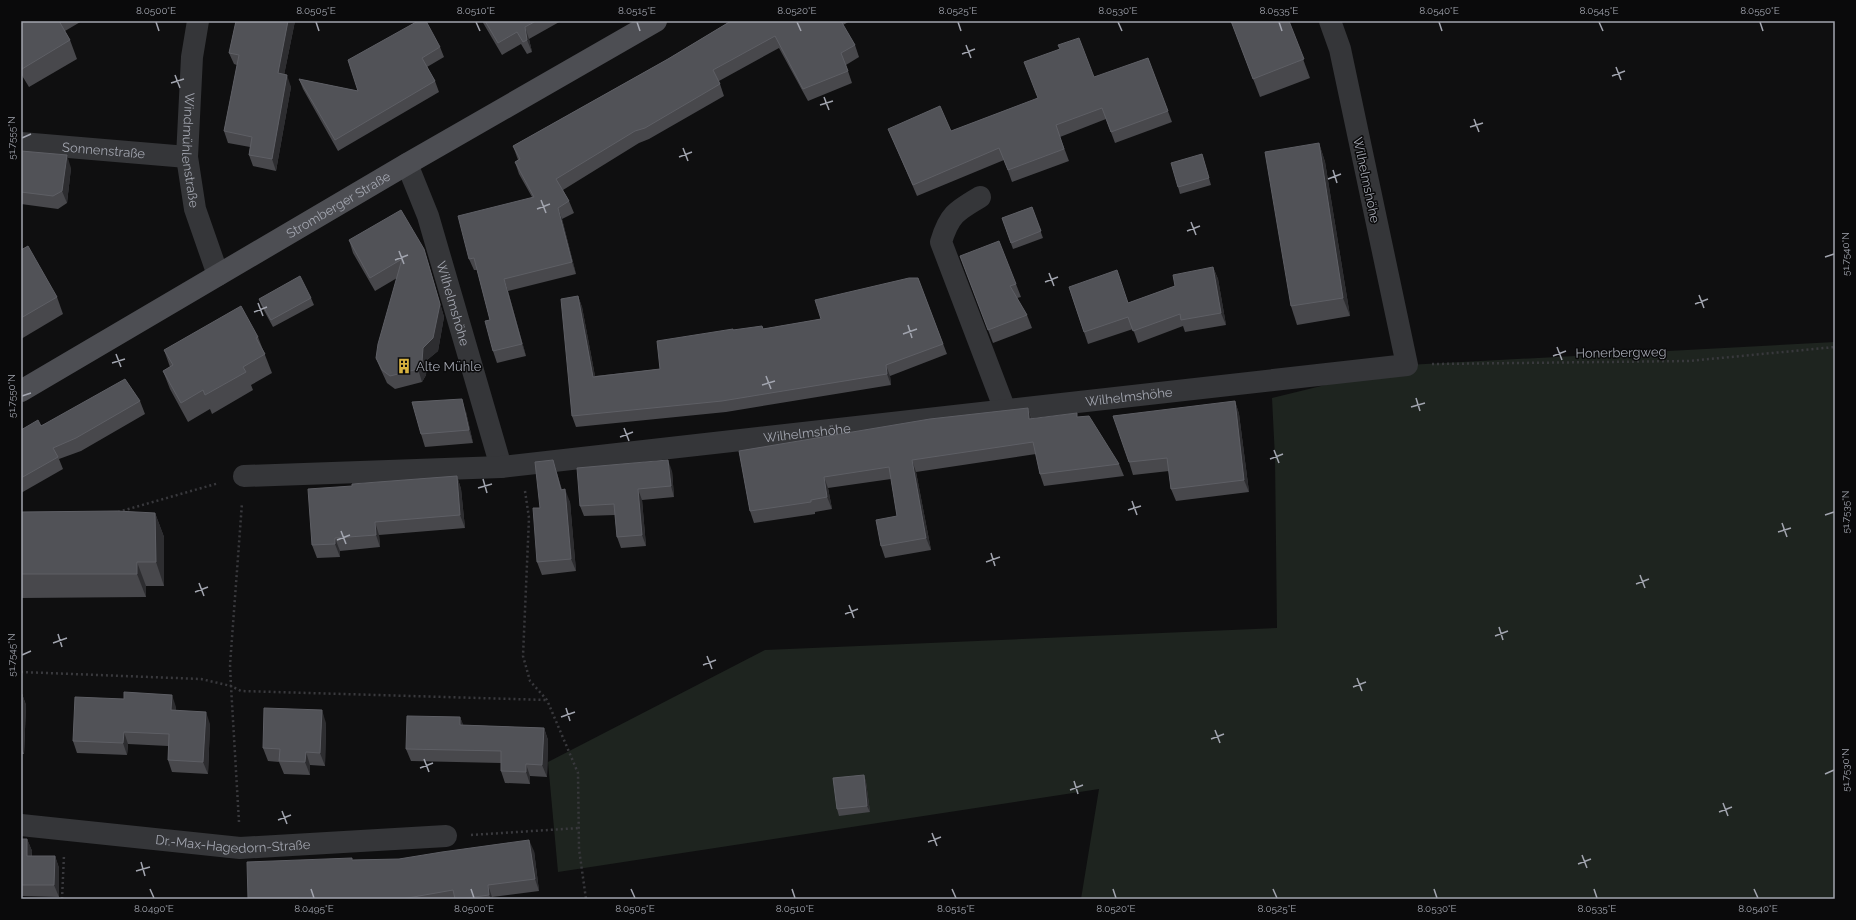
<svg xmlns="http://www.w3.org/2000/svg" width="1856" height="920" font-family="Raleway,sans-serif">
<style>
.green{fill:#1e241f}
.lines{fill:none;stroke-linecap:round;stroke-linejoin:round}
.path{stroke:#39393d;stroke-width:2.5;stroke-dasharray:2 3;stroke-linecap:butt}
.minor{stroke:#353639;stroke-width:22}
.major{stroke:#4d4e53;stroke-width:22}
.wall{fill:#48484c}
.shaded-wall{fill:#2d2d30}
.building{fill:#515257;stroke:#5e5f65}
.ticks{fill:none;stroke:#a2a5af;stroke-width:1.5}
.labels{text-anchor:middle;stroke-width:3;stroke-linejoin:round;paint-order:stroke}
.street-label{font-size:13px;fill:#a2a5af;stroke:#0a0a0b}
.poi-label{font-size:13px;fill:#a2a5af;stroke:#0a0a0b;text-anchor:start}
.neatline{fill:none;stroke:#a2a5af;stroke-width:1.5}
.ticks-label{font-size:10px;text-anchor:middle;fill:#a2a5af}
</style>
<rect width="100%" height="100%" fill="#0f0f10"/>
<path class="green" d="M1835,342v557h-754l18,-110 -541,83 -10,-110 217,-112 512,-22 -2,-170 -3,-60 135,-33z"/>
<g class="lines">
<g class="path">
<path d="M1432,364l257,-3 146,-14"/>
<path d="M525,491l4,27 -6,138 7,25 17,19 31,73 1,76 7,50"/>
<path d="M118,512l101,-29"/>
<path d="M21,672l180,7 30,7 -1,-21 12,-162"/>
<path d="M21,696h2"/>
<path d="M239,822l-8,-136 10,5 306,9"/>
<path d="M471,835l108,-7"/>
<path d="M62,899l2,-44"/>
</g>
<g class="minor">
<path id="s1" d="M198,21l-6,36 -5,100 8,52 23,66"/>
<path id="s2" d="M21,143l166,14"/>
<path id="s3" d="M407,164l21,52 73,251"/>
<path d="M980,197c-24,14 -31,18 -39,45l64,168"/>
<path id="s4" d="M244,476l257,-9 906,-102 -67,-316 -10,-28"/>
<path id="s5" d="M21,825l219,23 206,-12"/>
</g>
<path class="major" id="s6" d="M21,391l386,-227 249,-143"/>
</g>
<g class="wall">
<path d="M21,21h61l-17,10 5,9 7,19 -48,28 -8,-13z"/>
<path d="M236,21h59l-11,54 7,12 -15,84 -23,-5 -4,-11 1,-8 -22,-4 -4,-12 13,-66 -3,-1 -5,-11z"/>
<path d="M482,21h79l-32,18 3,13 -5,2 -6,-10 -19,11z"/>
<path d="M731,21h119l-7,4 12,20 4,12 -13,8 6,18 -44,18 -29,-53 -60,33 5,15 -75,43 -10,4 -76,47 6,11 5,12 -12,6 14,55 -68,17 18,65 -29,7 -4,-12 -3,-31 -13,-50h-3l-5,-11 63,-62 -13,-23 -4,-12 3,-2 -5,-14 155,-87z"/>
<path d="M1231,21h58l21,57 -50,19z"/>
<path d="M440,47l4,10 -17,10 8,14 4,11 -101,59 -35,-62 -4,-10 59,12z"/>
<path d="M1148,58l24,64 -57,21 -9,-24 -46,18 9,24 -57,21 -8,-22 -87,36 -24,-56 -5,-11 63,2z"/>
<path d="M1319,143l6,19 25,154 -53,9 -6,-19z"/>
<path d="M21,151l50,17 -4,35 -9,6 -37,-5z"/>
<path d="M1202,154l9,31 -31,9 -2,-7z"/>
<path d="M1032,207l11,31 -30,11 -11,-31z"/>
<path d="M349,240l79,22 16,55 -6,34 -11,9 -1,15 -4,7 -27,7 -8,-6 -6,-13 -5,-12 21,-80 -22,13 -22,-38z"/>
<path d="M21,250l36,47 6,17 -42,25z"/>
<path d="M960,256l56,28 5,13 -4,1 10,17 5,13 -39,15z"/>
<path d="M1213,267l5,12 8,46 -41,7 -2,-6 -45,17 -5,-14 -45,15 -19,-57 59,16 47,-17z"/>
<path d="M918,278l29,76 -57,22 1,9 -165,27 -150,15 -4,-11 6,-120 4,11 13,69 65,-7 74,-39 29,-1 58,-10z"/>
<path d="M311,298l3,7 -41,22 -12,-22 -2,-6z"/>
<path d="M258,337l14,36 -21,12 2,5 -41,24 -2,-5 -22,13 -18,-33 -7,-18 7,-4 -6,-17z"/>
<path d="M140,401l5,13 -64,37 -22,8 4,10 -42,24v-63z"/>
<path d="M1235,401l4,13 10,78 -73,9 -5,-12 -2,-18 -36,4 -4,-13z"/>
<path d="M1028,408l4,11 46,-2 41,47 5,12 -80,10 -4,-12 -4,-20 -120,18 15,78 -46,8 -4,-12 16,-30 -6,-37 -63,9 4,21 -17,3v2l-61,9 -4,-12 -11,-60z"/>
<path d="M466,412l7,31 -48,4 -4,-13z"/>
<path d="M553,460l4,13 5,17 8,12 6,69 -34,4 -5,-13 3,-54z"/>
<path d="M672,471l2,26 -32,3 4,46 -25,2 -4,-11 -2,-22 -31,1 -4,-10z"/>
<path d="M457,476l4,13 4,39 -86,7 1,12 -40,4v6l-23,1 -5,-13 40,-59z"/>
<path d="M21,512l134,1 9,24v49h-18v11l-125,1z"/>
<path d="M21,691l5,14 -2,49h-3z"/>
<path d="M176,707v3l34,14 -2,50 -36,-2 -4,-12v-14l-40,-2 -1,11 -50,-2 -4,-12z"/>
<path d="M460,717l3,8 81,3 4,12 -1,37 -17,-1v8l-25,-1 -4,-12v-8l-90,-2 -5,-12z"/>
<path d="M326,723l-1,43 -15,-1v10l-26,-1 -5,-12 -11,-1 -5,-13z"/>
<path d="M864,775l2,7 4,30 -31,4 -2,-7z"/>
<path d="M21,839h6l5,12v5h23l4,12v29l-38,-1z"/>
<path d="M534,851l5,40 -47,6 1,2h-245l105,-39 46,-1z"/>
</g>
<g class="shaded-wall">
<path d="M288,21h7l-13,64 -4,-12z"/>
<path d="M525,27l4,12 3,13 -5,-12z"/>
<path d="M287,75l4,12 -15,84 -4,-12z"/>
<path d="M1319,143l6,19 25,154 -7,-18z"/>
<path d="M67,155l4,13 -4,35 -5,-12z"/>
<path d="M558,208l4,11 14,55 -4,-12z"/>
<path d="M424,249l4,13 16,55 -6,34 -11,9 -1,15 -4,7 -4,-13z"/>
<path d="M1213,267l5,12 8,46 -5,-12z"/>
<path d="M504,279l4,12 18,65 -4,-12z"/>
<path d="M578,296l4,11 15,80 -4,-10z"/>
<path d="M886,365l4,11 1,9 -4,-11z"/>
<path d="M462,399l4,13 7,31 -4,-13z"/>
<path d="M1235,401l4,13 10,78 -5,-12z"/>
<path d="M1028,408l4,12 -3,-1z"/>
<path d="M553,460l4,13 8,30 -4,-13z"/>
<path d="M668,460l4,11 2,26 -3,-11z"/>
<path d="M912,460l4,12 15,78 -5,-12z"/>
<path d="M457,476l4,13 4,39 -5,-13z"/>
<path d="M824,477l4,11 4,21 -5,-12z"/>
<path d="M565,489l5,13 6,69 -5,-12z"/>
<path d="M638,489l4,11 4,46 -4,-11z"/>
<path d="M155,513l9,24v49l-8,-24z"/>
<path d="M375,522l4,13 1,12 -4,-12z"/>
<path d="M335,538l5,13v6l-5,-13z"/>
<path d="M137,562l9,24v11l-9,-23z"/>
<path d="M21,691l5,14 -2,49 -3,-7z"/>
<path d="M172,695l4,12v15l-5,-12z"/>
<path d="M322,710l4,13 -1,43 -5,-13z"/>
<path d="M206,712l4,12 -2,50 -5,-12z"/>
<path d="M460,717l5,12 -5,-4z"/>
<path d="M544,728l4,12 -1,37 -5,-12z"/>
<path d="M124,732l4,12 -1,11 -4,-12z"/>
<path d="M306,752l4,13v10l-5,-13z"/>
<path d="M526,764l4,12v8l-4,-12z"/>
<path d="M864,775l2,7 4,30 -3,-6z"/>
<path d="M27,839l5,12 -1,17 -4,-12z"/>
<path d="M529,840l5,11 5,40 -4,-12z"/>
<path d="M55,856l4,12v29l-5,-12z"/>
<path d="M488,885l4,12 1,2h-2l-2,-4z"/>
</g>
<g class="building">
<path d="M21,21h38l11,19 -48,29 -1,-2z"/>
<path d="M236,21h52l-10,52 9,2 -15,84 -23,-4 3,-18 -28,-6 15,-76 -10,-2z"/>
<path d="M418,21h8l14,26 -18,11 13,23 -100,59 -36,-61 59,12 -10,-31z"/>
<path d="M485,21h51l-11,6 2,13 -4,2 -6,-10 -19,11z"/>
<path d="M731,21h110l14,24 -14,8 7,18 -45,18 -28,-53 -62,34 7,14 -75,44 -10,3 -79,48 13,22 -11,7 14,54 -68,17 18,65 -29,7 -8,-30 5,-1 -16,-62 -5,1 -11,-43 76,-19 -19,-35 5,-3 -7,-13 155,-87z"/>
<path d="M1231,21h58l15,38 -51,20z"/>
<path d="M1079,38l15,39 54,-19 20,53 -57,21 -9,-24 -46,17 8,24 -56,21 -9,-22 -86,37 -25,-56 52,-23 11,25 87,-33 -14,-36 36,-13 -2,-4z"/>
<path d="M1319,143l24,155 -52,8 -26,-154z"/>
<path d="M21,151l46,4 -5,36 -9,5 -32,-4z"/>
<path d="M1202,154l7,24 -31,9 -7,-24z"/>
<path d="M1032,207l9,24 -30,12 -9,-25z"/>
<path d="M401,210l23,39 16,55 -7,34 -10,10 -1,14 -4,7 -28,7 -8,-6 -6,-12 2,-14 24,-85 -32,19 -21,-38z"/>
<path d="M999,241l17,43 -6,2 17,29 -39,15 -28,-74z"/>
<path d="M28,246l29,51 -36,21v-68z"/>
<path d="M1213,267l8,46 -40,7 -1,-6 -47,17 -5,-14 -44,15 -15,-45 48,-17 11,33 47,-17 -2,-11z"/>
<path d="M300,276l11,22 -40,22 -12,-21z"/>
<path d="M909,278h9l25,66 -57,21 1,9 -165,27 -150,15 -11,-117 17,-3 15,81 67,-8 -3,-28 76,-12v1l29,-4 1,3 58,-10 -6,-19z"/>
<path d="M241,306l17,31 -2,1 9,16 -22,13 3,5 -41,23 -2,-5 -22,13 -18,-32 10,-6 -9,-15z"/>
<path d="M125,379l15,22 -64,37 -23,10 5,9 -37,21v-48l17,-10 3,6z"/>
<path d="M462,399l7,31 -48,4 -9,-32z"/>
<path d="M1235,401l9,79 -73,9 -4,-31 -38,4 -16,-46z"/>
<path d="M1028,408l1,11 48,-6v4l12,-1 30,48 -79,10 -7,-32 -121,18 14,78 -45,8 -5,-26 21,-4 -8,-49 -65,10 3,20 -16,3v2l-61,9 -11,-60 191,-32z"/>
<path d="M553,460l8,30 4,-1 6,70 -34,3 -4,-54h7l-5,-46z"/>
<path d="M668,460l3,26 -33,3 4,46 -25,2 -3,-33 -34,2 -3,-38z"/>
<path d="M457,476l3,39 -85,7 1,13 -41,3v6l-23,1 -4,-56 44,-3v-2z"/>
<path d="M117,511l38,2 1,49h-19v12h-116v-62z"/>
<path d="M124,692l48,3 -1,15 35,2 -3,50 -35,-2 1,-26 -45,-2 -1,11 -50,-2 2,-44 49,2z"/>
<path d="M264,708l58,2 -2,43 -14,-1 -1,10 -26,-1 1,-12 -17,-1z"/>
<path d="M407,716l53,1v8l84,3 -2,37 -16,-1v8l-25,-1v-20l-95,-2z"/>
<path d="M864,775l3,31 -30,3 -4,-31z"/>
<path d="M21,839h6v17h28l-1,29h-33z"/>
<path d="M529,840l6,39 -47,6 1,10 -29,4h-5l-2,-9 -51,9h-104v-1l-50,1 -1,-37 105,-4v2l47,-1 43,-7z"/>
</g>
<path class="ticks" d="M156,22l3,9M316,22l3,9M476,22l4,9M637,22l3,9M797,22l4,9M958,22l3,9M1118,22l4,9M1279,22l3,9M1439,22l3,9M1599,22l4,9M1760,22l3,9M966,45l5,13M962,54l13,-5M1616,67l5,13M175,75l5,13M1612,76l13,-5M171,83l13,-4M824,97l5,13M820,105l13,-4M1474,119l5,13M1470,127l13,-4M22,138l9,-4M683,148l5,13M679,157l13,-5M1333,170l4,13M1328,179l13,-5M541,200l5,13M537,209l13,-5M1191,222l5,13M1187,231l13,-5M399,251l5,13M1825,257l9,-3M395,260l13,-5M1049,273l5,13M1045,282l13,-5M1699,295l5,13M258,303l5,13M1695,304l13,-5M254,312l13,-5M908,325l4,13M903,334l14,-5M1557,347l5,13M116,354l5,13M1553,356l13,-5M112,363l13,-4M766,376l5,13M762,385l13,-4M22,396l9,-3M1416,398l4,13M1411,407l14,-4M624,428l5,13M620,437l13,-5M1274,450l5,13M1270,459l13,-5M483,479l4,14M478,488l14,-4M1132,501l5,14M1128,510l13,-4M1825,515l9,-3M1782,523l5,14M341,531l5,13M1778,532l13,-4M337,540l13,-5M991,553l4,13M986,562l14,-5M1640,575l5,13M199,583l5,13M1636,584l13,-5M195,592l13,-5M849,605l5,13M845,614l13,-5M1499,627l4,13M58,634l4,13M1495,636l13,-5M53,643l14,-5M22,655l9,-4M707,656l5,13M703,665l13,-5M1357,678l5,13M1353,687l13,-5M566,708l4,13M561,717l14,-5M1215,730l5,13M1211,739l13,-5M424,759l5,13M420,768l13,-5M1825,774l9,-4M1074,781l4,13M1070,790l13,-5M1723,803l5,13M282,811l5,13M1719,812l13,-5M278,820l13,-5M932,833l5,13M928,842l13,-5M1582,855l5,13M141,862l4,14M1578,864l13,-5M136,871l14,-4M150,889l4,9M311,889l3,9M471,889l3,9M631,889l4,9M792,889l3,9M952,889l4,9M1113,889l3,9M1273,889l4,9M1434,889l3,9M1594,889l3,9M1754,889l4,9"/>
<defs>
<g id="building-bare" transform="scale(1.2)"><path d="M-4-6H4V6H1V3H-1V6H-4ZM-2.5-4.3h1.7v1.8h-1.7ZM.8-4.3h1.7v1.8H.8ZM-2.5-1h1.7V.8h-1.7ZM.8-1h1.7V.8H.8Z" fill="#d8b23f" stroke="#0a0a0b" stroke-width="2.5" paint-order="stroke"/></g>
</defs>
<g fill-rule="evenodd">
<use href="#building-bare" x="404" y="366"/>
</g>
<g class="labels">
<g class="street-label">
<text dy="5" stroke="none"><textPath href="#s2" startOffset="83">Sonnenstraße</textPath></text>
<text dy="5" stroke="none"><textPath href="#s1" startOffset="130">Windmühlenstraße</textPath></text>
<text transform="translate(1367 180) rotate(78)" y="5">Wilhelmshöhe</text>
<text dy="5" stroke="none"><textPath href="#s6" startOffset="368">Stromberger Straße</textPath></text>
<text dy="5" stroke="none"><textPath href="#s3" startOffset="147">Wilhelmshöhe</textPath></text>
<text transform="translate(1621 352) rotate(-1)" y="5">Honerbergweg</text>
<text dy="5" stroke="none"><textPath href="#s4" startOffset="889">Wilhelmshöhe</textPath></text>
<text dy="5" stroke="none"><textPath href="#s4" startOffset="565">Wilhelmshöhe</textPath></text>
<text dy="5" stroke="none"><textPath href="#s5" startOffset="213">Dr.-Max-Hagedorn-Straße</textPath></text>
</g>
<g class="poi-label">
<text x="416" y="371">Alte Mühle</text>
</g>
</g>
<rect width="1856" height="920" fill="none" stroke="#0a0a0b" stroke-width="44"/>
<rect x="22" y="22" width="1812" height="876" class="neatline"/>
<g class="ticks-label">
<text x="156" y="14">8.0500°E</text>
<text x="316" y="14">8.0505°E</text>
<text x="476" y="14">8.0510°E</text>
<text x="637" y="14">8.0515°E</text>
<text x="797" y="14">8.0520°E</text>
<text x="958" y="14">8.0525°E</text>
<text x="1118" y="14">8.0530°E</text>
<text x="1279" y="14">8.0535°E</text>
<text x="1439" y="14">8.0540°E</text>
<text x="1599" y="14">8.0545°E</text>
<text x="1760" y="14">8.0550°E</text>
<text transform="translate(11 138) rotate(-90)" y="4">51.7555°N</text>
<text transform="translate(1845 254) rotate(-90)" y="4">51.7540°N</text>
<text transform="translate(11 396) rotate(-90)" y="4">51.7550°N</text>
<text transform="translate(1845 512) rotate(-90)" y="4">51.7535°N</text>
<text transform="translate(11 655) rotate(-90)" y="4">51.7545°N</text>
<text transform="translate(1845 770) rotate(-90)" y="4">51.7530°N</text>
<text x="154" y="912">8.0490°E</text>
<text x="314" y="912">8.0495°E</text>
<text x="474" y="912">8.0500°E</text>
<text x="635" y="912">8.0505°E</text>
<text x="795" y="912">8.0510°E</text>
<text x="956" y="912">8.0515°E</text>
<text x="1116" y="912">8.0520°E</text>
<text x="1277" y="912">8.0525°E</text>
<text x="1437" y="912">8.0530°E</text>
<text x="1597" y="912">8.0535°E</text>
<text x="1758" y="912">8.0540°E</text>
</g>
</svg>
